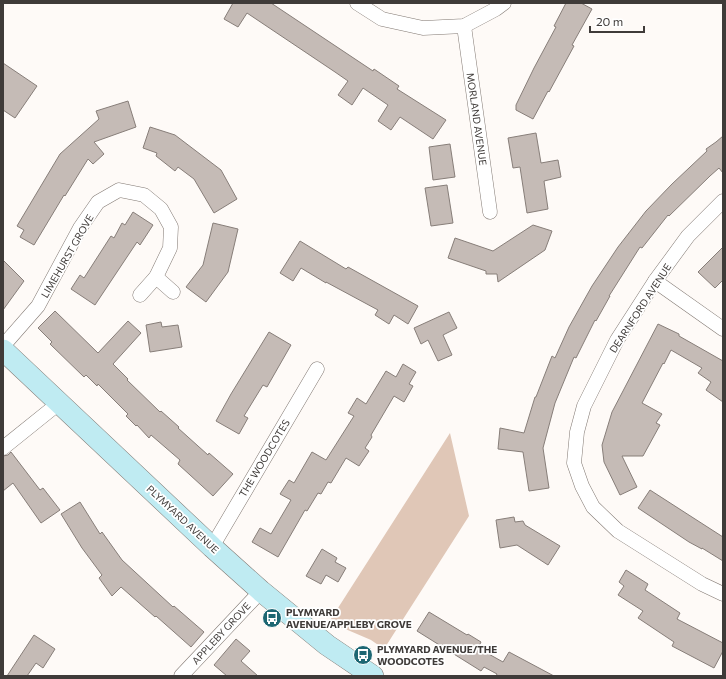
<svg xmlns="http://www.w3.org/2000/svg" width="726" height="679" font-family="Commissioner,sans-serif">
<style>
.green{fill:#e0c7b7}
.building{fill:#c5bbb6;stroke:#877e79}
.lines{fill:none;stroke-linecap:round;stroke-linejoin:round}
.street-casing{stroke:#827973;stroke-width:15}
.secondary-casing{stroke:#827973;stroke-width:22}
.street{stroke:#fff;stroke-width:14}
.secondary{stroke:#bfebf2;stroke-width:21}
.labels{text-anchor:middle;stroke-width:3.5;stroke-linejoin:round;paint-order:stroke}
.street-label{font-size:10px;fill:#3f3b39;stroke:#fff}
.poi-label{font-size:10px;font-weight:bold;fill:#3f3b39;stroke:#fff;text-anchor:start}
</style>
<rect width="100%" height="100%" fill="#fefaf7"/>
<path class="green" d="M450,433l19,83 -85,133 -13,-9 -42,-18z"/>
<g class="building">
<path d="M233,3h38l102,68 1,-2 25,17 -2,3 49,31 -13,19 -33,-22 -9,13 -13,-9 10,-16 -25,-17 -11,17 -14,-10 10,-14 -13,-9 -88,-59 -9,14 -14,-8z"/>
<path d="M566,3h15l11,6 -20,36 2,1 -25,46 -1,-1 -15,28 -17,-9v-5l18,-37 22,-41 -2,-1z"/>
<path d="M3,63l34,23 -22,32 -12,-8z"/>
<path d="M128,101l8,26 -42,15 10,12 -11,10 -5,-5 -23,37 -1,-1 -30,50 -14,-8 4,-7 -7,-4 43,-72 39,-35 -3,-8z"/>
<path d="M150,127l25,8 46,35 16,29 -23,14 -20,-34 -16,-12 -3,4 -19,-15 1,-3 -14,-5z"/>
<path d="M536,133l5,30 17,-3 3,17 -17,4 4,28 -21,4 -7,-46 -7,1 -5,-30z"/>
<path d="M723,136v37l-4,-5 -9,8 -41,40 -1,-1 -26,33 -2,-1 -31,49h1l-14,25 -1,-1 -19,38 -2,-1 -19,46 -12,45 6,40 -20,3 -6,-39 -25,-3 2,-21 24,5 11,-36h1l16,-41 3,2 14,-31 23,-41 26,-39 28,-36 26,-27 35,-33 -1,-2 10,-7z"/>
<path d="M450,144l5,33 -22,3 -4,-33z"/>
<path d="M447,185l6,38 -22,3 -6,-38z"/>
<path d="M133,212l20,13 -13,20 -3,-3 -42,63 -24,-16 9,-14 4,3 27,-42 3,2 8,-15 3,2z"/>
<path d="M213,223l25,6 -10,43 -22,30 -20,-15 17,-22z"/>
<path d="M533,225l19,6 -7,19 -47,32 -1,-8h-11v-3l-38,-13 7,-20 38,13z"/>
<path d="M300,241l46,28 2,-2 70,39 -10,18 -14,-9 -5,9 -14,-9 3,-5 -52,-28v1l-25,-15 -8,13 -13,-8z"/>
<path d="M723,247v33l-8,8 -17,-16z"/>
<path d="M3,260l21,21 -21,29z"/>
<path d="M55,311l43,42 30,-32 13,12 -28,31 15,15 -1,1 33,32 1,-1 18,16 -1,1 30,27 1,-2 24,21 -20,22 -35,-32 2,-4 -29,-25 -2,3 -12,-13 -1,1 -10,-10 2,-2 -30,-30 -1,2 -11,-11 -2,2 -34,-33 2,-2 -14,-14z"/>
<path d="M449,312l8,16 -14,7 9,20 -14,6 -10,-21 -7,4 -7,-16z"/>
<path d="M161,322l1,5 16,-2 4,22 -32,5 -4,-27z"/>
<path d="M658,324l21,10v2l44,25v41l-17,-12 5,-8 -13,-9 4,-5 -31,-18 -7,14 -1,-1 -21,40 20,11 -6,9 4,2 -17,31h-21l15,31 -17,8 -16,-33 -2,-17 10,-33z"/>
<path d="M269,332l22,13 -24,42 -4,-2 -19,31 4,2 -9,16 -23,-13 15,-27z"/>
<path d="M403,364l13,8 -7,12 4,2 -9,16 -10,-6 -23,39 1,2 -7,11 4,3 -10,15 -13,-8 -15,25 -3,-1 -7,12 -3,-1 -11,18 -2,-1 -27,47 -26,-15 8,-14 11,6 20,-34 -11,-6 9,-14 5,3 18,-31 14,8 28,-44 -6,-3 9,-15 9,6 20,-33 10,6z"/>
<path d="M11,452l29,38 3,-2 17,22 -19,13 -28,-40 -10,8v-35l5,-1z"/>
<path d="M650,490l73,47v24l-21,-13v1l-13,-7 -51,-34z"/>
<path d="M80,502l20,32 2,-2 20,28 51,47 1,-1 30,26 -13,15 -35,-31 -1,1 -34,-30 -9,9 -13,-18 3,-3 -20,-27 -21,-34z"/>
<path d="M514,517l1,5 8,-1 2,4 35,21 -12,19 -31,-20 -17,3 -4,-28z"/>
<path d="M322,549l15,9 -2,4 11,6 -8,14 -12,-7 -5,9 -15,-8z"/>
<path d="M626,570l22,14 -3,6 35,23 -3,6 46,24v8l-9,17 -42,-22 2,-4 -36,-24 5,-7 -25,-16 6,-9 -5,-4z"/>
<path d="M429,612l38,23 1,-1 13,8 -3,6 25,14 6,-10 45,24h-58l1,-2 -13,-7 -3,4 -64,-40z"/>
<path d="M34,635l21,14 -12,19 -7,-5 -9,13h-20z"/>
<path d="M236,639l14,12 -9,10 17,15h-31l-13,-11z"/>
</g>
<g class="lines">
<g class="street-casing">
<g id="street">
<path d="M357,3l25,16 41,9 41,-2 32,-17 8,-6"/>
<path d="M464,26l26,186"/>
<path d="M723,201l-35,35 -33,45 -38,59 -33,66 -7,26 -3,31 8,23 11,21 25,24 84,53 21,10"/>
<path d="M156,277l17,15"/>
<path d="M655,281l68,48"/>
<path d="M3,346l35,-40 42,-78 18,-26 21,-12 25,5 17,14 10,18 -1,21 -14,29 -16,18"/>
<path d="M3,448l56,-45"/>
<path d="M212,547l105,-178"/>
<path d="M181,676l80,-85"/>
</g>
</g>
<g class="secondary-casing">
<path id="secondary" d="M3,350l209,197 49,44 66,54 46,31"/>
</g>
<use href="#street" class="street"/>
<use href="#secondary" class="secondary"/>
</g>
<defs>
<g id="bus-disc" transform="scale(1)"><circle r="9.5" fill="#1d6773" stroke="#fff"/><path d="M-5-6H5V4H4V6H2V4H-2V6H-4V4H-5ZM-3.5-4V0h7V-4ZM-3.5 1.2v1.5H-2V1.2ZM2 1.2v1.5H3.5V1.2Z" fill="#fff"/></g>
</defs>
<g fill-rule="evenodd">
<use href="#bus-disc" x="272" y="618"/>
<use href="#bus-disc" x="363" y="655"/>
</g>
<g class="labels">
<g class="street-label">
<text transform="translate(477 119) rotate(82)" y="4">MORLAND AVENUE</text>
<text transform="translate(67 256) rotate(-60)" y="4">LIMEHURST GROVE</text>
<text transform="translate(640 308) rotate(-57)" y="4">DEARNFORD AVENUE</text>
<text transform="translate(264 458) rotate(-59)" y="4">THE WOODCOTES</text>
<text transform="translate(183 519) rotate(43)" y="4">PLYMYARD AVENUE</text>
<text transform="translate(221 633) rotate(-47)" y="4">APPLEBY GROVE</text>
</g>
<g class="poi-label">
<text x="286" y="616">PLYMYARD<tspan x="286" dy="12">AVENUE/APPLEBY GROVE</tspan></text>
<text x="377" y="653">PLYMYARD AVENUE/THE<tspan x="377" dy="12">WOODCOTES</tspan></text>
</g>
</g>
<rect width="726" height="679" fill="none" stroke="#3f3b39" stroke-width="8"/>
<path d="M590 26v6h54v-6" fill="none" stroke="#3f3b39" stroke-width="2"/>
<text x="596" y="26" font-size="12" fill="#3f3b39" stroke="#ffffff" stroke-width="3" paint-order="stroke">20 m</text>
</svg>
